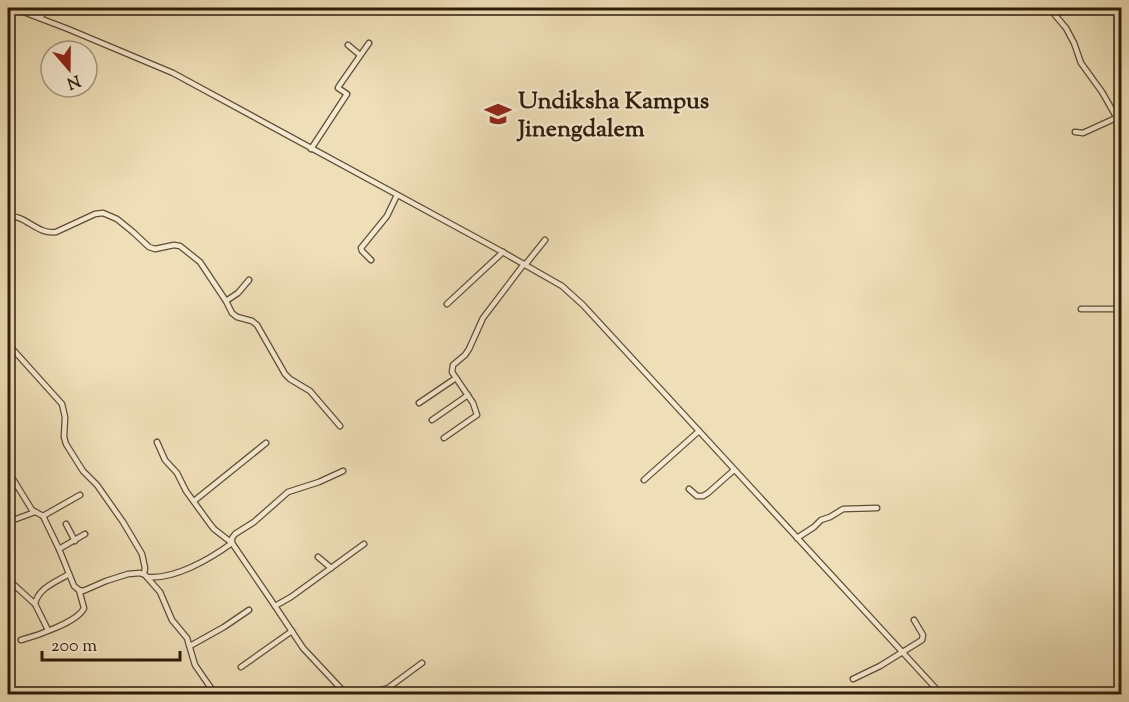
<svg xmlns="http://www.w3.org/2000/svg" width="1129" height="702" font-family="'Sorts Mill Goudy',serif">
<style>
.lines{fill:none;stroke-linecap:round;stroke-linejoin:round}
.minor-casing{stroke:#5e4d35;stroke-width:7}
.minor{stroke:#f5ead1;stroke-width:4.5}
.labels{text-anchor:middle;stroke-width:4.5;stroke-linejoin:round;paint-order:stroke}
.poi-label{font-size:24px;font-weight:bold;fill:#2e1c09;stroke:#f5ead1;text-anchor:start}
</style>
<rect width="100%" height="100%" fill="#efdfb8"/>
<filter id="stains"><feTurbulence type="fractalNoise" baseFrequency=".00333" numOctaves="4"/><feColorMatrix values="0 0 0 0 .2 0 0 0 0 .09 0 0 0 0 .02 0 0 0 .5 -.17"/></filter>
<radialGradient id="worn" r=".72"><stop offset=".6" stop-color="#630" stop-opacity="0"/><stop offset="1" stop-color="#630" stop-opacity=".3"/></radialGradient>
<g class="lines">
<g class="minor-casing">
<g id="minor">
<path d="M13,8l55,21 105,44 326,177 63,36 21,19 358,389"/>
<path d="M1049,8l17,20 8,15 7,20 21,29 20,35"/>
<path d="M40,18l7,-10"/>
<path d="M348,45l12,10"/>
<path d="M1075,132l8,1 33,-15"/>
<path d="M311,149l36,-55 -9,-6 1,-2 30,-43"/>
<path d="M8,216c18,-1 29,19 48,16l39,-18 8,-1 14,6 16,13 16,15 6,2 19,-4 6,1 20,16 26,39 6,12 5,4 15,4 5,4 28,49 5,5 20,12 30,35"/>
<path d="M371,260l-9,-9 -1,-3 26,-32 10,-21"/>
<path d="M525,265l20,-25"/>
<path d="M226,301l12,-8 11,-13"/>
<path d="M447,304l56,-52"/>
<path d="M1081,309h41"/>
<path d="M8,344l54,60 3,13 -1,20 2,7 17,27 14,14 26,37 19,32 3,14 -1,6"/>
<path d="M419,403l37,-25"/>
<path d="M432,420l36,-25"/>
<path d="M444,438l33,-23 -4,-12 -21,-31 1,-7 12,-10 4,-6 14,-31 41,-54"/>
<path d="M157,442l8,18 12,13 9,18 24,33 4,5 18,14 43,63 16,-9 73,-53"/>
<path d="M8,471l24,39 11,6 16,33 15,37 5,4 4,1 23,-10 22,-7 12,-1 5,2 15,17 12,28 15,18 8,27 20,29"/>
<path d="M644,480l55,-49"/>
<path d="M689,489l8,7h6l5,-3 26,-23"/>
<path d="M194,501l72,-58"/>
<path d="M43,516l37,-21"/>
<path d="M8,522l27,-10"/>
<path d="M66,524l9,17"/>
<path d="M797,538l17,-11 7,-7 9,-3 13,-8 34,-1"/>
<path d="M59,549l26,-15"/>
<path d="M318,557l13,11"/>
<path d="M147,577c27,3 63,-18 85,-34v-5l3,-4 19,-12 34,-30 31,-10 24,-11"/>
<path d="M12,583l23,21 13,26"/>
<path d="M35,604c3,-16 21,-22 34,-30"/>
<path d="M275,606l28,42 43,46"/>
<path d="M21,640c15,-4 57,-18 63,-32l-5,-18"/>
<path d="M190,646l34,-19 25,-17"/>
<path d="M241,667l51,-36"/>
<path d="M853,679l27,-13 42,-26 1,-5 -9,-15"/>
<path d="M378,694l3,-4 7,-2 34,-25"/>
</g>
</g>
<use href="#minor" class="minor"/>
</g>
<defs>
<g id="university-bare" transform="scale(2.07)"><path d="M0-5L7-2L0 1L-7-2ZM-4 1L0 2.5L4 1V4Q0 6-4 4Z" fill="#8f2418" stroke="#f5ead1" stroke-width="2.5" paint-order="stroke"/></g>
</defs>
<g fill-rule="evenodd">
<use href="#university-bare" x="498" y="114"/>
</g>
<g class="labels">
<g class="poi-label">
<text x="518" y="108">Undiksha Kampus<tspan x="518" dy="28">Jinengdalem</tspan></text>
</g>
</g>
<rect width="1129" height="702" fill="none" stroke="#efdfb8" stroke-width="30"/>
<rect x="9" y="9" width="1111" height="684" fill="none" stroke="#2e1c09" stroke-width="3"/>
<rect x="15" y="15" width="1099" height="672" fill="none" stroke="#2e1c09" stroke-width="1.5"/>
<g transform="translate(69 69) rotate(160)"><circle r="28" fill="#f5ead1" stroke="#a59881" stroke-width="1.5"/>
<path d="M0-4.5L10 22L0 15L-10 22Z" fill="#8f2418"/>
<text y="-9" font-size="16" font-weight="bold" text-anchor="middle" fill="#2e1c09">N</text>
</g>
<path d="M42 651v9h138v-9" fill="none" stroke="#2e1c09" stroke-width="3"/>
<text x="51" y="651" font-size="18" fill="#2e1c09" stroke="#f5ead1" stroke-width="4.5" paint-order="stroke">200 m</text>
<rect width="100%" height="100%" filter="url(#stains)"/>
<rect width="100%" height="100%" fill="url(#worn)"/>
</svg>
